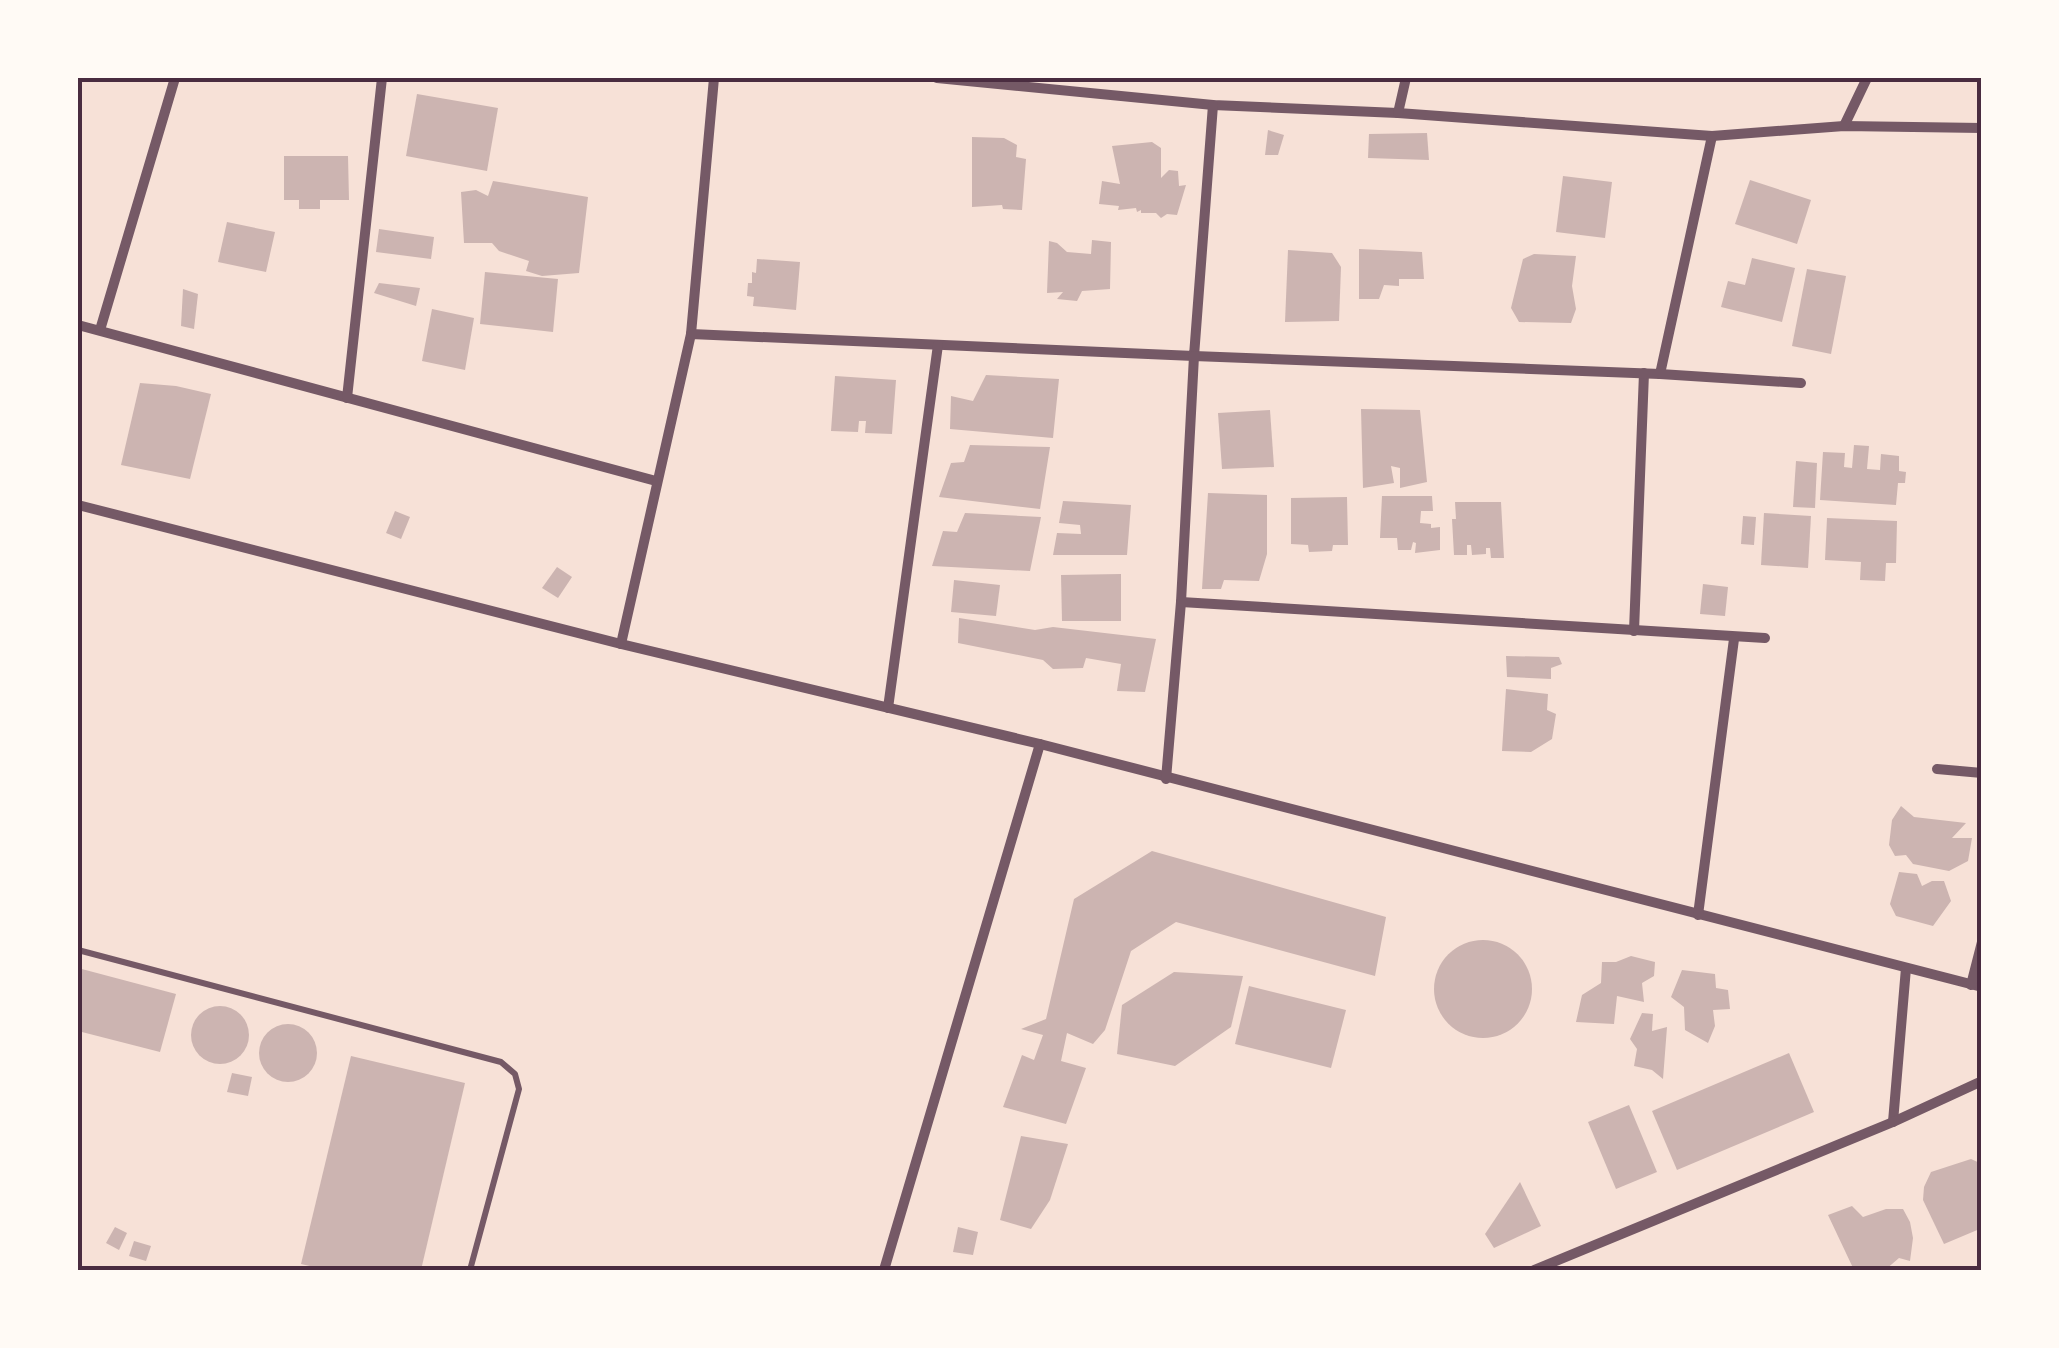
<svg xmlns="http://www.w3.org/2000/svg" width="2059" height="1348" font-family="'PT Sans Narrow',sans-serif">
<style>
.building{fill:#ccb4b1}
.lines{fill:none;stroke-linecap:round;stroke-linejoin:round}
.service{stroke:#755966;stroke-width:6}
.minor{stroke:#755966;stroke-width:10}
.neatline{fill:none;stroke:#4a2c40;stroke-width:4}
</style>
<rect width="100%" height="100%" fill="#f7e1d7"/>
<g class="building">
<path d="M417,94l81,14 -11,63 -81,-15z"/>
<path d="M1268,130l16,5 -6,20h-13z"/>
<path d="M1427,133l2,27 -61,-2 1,-24z"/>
<path d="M972,137l32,1 13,7 -1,12 10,2 -4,51 -19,-1 -1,-4 -30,2z"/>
<path d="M1152,142l9,6v30l8,-8 9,1 1,15 7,-1 -9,30 -10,-1 -6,4 -5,-5h-15v-3l-4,2 -1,-4 -18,2 1,-4 -20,-2 3,-23 18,3 -8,-38z"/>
<path d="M284,156h64l1,44h-29v9h-21v-9h-15z"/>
<path d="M1563,176l49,6 -7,56 -49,-6z"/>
<path d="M1750,180l61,20 -14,44 -62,-20z"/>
<path d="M493,181l95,16 -9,76 -37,3 -16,-5 3,-10 -30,-10 -7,-8h-28l-3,-51 15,-2 12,6z"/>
<path d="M227,222l48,10 -9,40 -48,-10z"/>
<path d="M379,229l55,8 -3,22 -55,-7z"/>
<path d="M1092,240l19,2 -1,47 -28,2 -5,10 -20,-2 6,-7 -16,1 2,-52 8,2 10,9 24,2z"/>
<path d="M1359,249l63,3 2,27h-25v7l-15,-1 -5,14h-20z"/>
<path d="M1288,250l44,3 9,14 -2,54 -54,1z"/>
<path d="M1534,254l42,2 -4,30 4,23 -5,14 -52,-1 -8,-14 12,-49z"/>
<path d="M1752,258l43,10 -13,54 -61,-15 7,-26 17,4z"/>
<path d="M757,259l43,3 -4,48 -43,-4 1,-9 -7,-1 1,-13h4v-11l4,1z"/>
<path d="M1807,269l39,7 -15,78 -39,-8z"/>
<path d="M485,272l73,7 -5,53 -73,-8z"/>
<path d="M379,283l41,5 -4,18 -42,-13z"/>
<path d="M183,289l15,5 -4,35 -13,-3z"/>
<path d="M432,309l42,9 -9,52 -43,-9z"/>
<path d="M986,375l73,4 -6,59 -103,-9 1,-33 22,5z"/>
<path d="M835,376l61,4 -4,54 -27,-1 1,-12h-7l-1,11 -27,-1z"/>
<path d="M140,383l36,3 35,8 -21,85 -69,-14z"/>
<path d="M1361,409l59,1 7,72 -27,6v-20l-9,-2 3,17 -31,5z"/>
<path d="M1270,410l4,57 -52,2 -4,-56z"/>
<path d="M970,445l80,2 -10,62 -101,-12 12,-34 13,-1z"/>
<path d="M1854,445l15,1 -2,23 13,1 1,-16 18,2v15l7,1 -1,11h-7l-2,22 -76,-5 3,-48 22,1 -1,14 8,1z"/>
<path d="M1796,461l21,2 -2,45 -22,-1z"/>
<path d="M1208,493l59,2v59l-8,27 -35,-1 -3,9h-19z"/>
<path d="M1382,496h50l1,15h-12l-1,12 11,1v4l9,-1v23l-25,3 1,-10 -3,-1 -2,8h-13l-1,-12h-17z"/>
<path d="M1347,497l1,48h-15l-1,6 -23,1 -1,-7 -17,-1v-46z"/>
<path d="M1063,501l68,4 -4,50h-74l4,-22 24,1 -1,-9 -21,-2z"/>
<path d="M1455,502h46l3,56h-13l-1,-10h-4v6l-14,1 -1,-10h-4v10h-13l-2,-36h4z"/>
<path d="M395,511l15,6 -9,22 -15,-6z"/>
<path d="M965,513l76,4 -11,54 -98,-5 11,-35 14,1z"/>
<path d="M1764,513l47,3 -3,52 -47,-3z"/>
<path d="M1743,516l13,1 -2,28 -13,-1z"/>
<path d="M1827,518l70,3 -1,42h-10l-1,18 -25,-1 1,-18 -36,-2z"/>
<path d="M557,567l15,10 -14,21 -16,-10z"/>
<path d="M1121,574v47h-59l-1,-46z"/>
<path d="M954,580l46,5 -4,31 -45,-4z"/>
<path d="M1703,584l25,3 -3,29 -25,-2z"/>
<path d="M959,618l76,12 18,-3 103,12 -11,53 -28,-1 4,-27 -35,-6 -3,10 -30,1 -10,-9 -85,-17z"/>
<path d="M1506,656l53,1 3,7 -11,4v11l-44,-2z"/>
<path d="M1506,689l42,5 -1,16 9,4 -4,25 -21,13 -29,-1z"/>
<path d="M1901,806l13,11 52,6 -14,15h20l-4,23 -19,10 -36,-7 -7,-9 -11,1 -6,-11 3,-25z"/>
<path d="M1152,851l234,66 -11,59 -199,-54 -45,29 -26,79 -12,14 -26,-11 -6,28 25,7 -20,56 -63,-17 19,-52 12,5 9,-25 -22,-6 25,-10 28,-120z"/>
<path d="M1899,872l18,2 5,12 10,-5h12l7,20 -18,25 -37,-10 -6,-12z"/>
<circle cx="1483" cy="989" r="49"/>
<path d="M1631,956l24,6 -1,14 -12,7 2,19 -27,-6 -3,28 -38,-2 6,-27 19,-12 1,-21h14z"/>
<path d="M78,968l98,26 -16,58 -82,-21z"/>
<path d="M1682,970l33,4 1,14 12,2 2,19 -17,1 2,16 -7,17 -23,-13 -1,-23 -13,-10z"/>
<path d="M1174,972l69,4 -12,51 -56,39 -58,-12 5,-49z"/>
<path d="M1249,986l97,24 -15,58 -96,-24z"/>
<circle cx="220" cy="1035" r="29"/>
<path d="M1642,1013l11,1 -1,17 15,-4 -4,52 -11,-9 -18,-4 3,-17 -7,-10z"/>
<circle cx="288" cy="1053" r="29"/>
<path d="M1789,1053l25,59 -137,58 -25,-59z"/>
<path d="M351,1056l114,27 -44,187h-94l-26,-6z"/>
<path d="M232,1073l20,4 -4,19 -21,-4z"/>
<path d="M1629,1105l28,67 -41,17 -28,-67z"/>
<path d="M1021,1136l47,8 -18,56 -19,29 -31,-9z"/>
<path d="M1971,1159l11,5v64l-38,16 -21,-44 1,-13 7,-15z"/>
<path d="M1520,1182l21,44 -47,22 -9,-14z"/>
<path d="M1852,1206l11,11 23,-8h17l7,13 3,16 -3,23 -11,-3 -14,12h-31l-26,-55z"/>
<path d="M115,1227l12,6 -8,17 -13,-7z"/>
<path d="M958,1227l20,5 -5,23 -20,-3z"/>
<path d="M134,1241l17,5 -5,15 -17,-5z"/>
</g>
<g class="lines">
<path class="service" d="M78,950l423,112 14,12 4,15 -49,181"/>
<g class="minor">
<path d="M937,78l276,27 185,8 314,23 132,-10 138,2"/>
<path d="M1398,113l8,-35"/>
<path d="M1844,126l23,-48"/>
<path d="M78,325l578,156"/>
<path d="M100,330l75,-252"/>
<path d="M691,334l23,-256"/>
<path d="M1660,374l52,-238"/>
<path d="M347,398l35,-320"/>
<path d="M78,505l543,139 419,100 942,243"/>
<path d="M1181,602l584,36"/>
<path d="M1634,631l10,-258"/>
<path d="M621,644l70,-310 503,22 19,-251"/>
<path d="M888,708l50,-363"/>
<path d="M1937,769l45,4"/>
<path d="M1166,779l15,-177 13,-246 466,18 141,9"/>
<path d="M1698,915l36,-276"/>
<path d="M1971,985l11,-43"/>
<path d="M1893,1122l13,-154"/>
<path d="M884,1270l156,-526"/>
<path d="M1534,1270l359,-148 89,-41"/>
</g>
</g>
<rect width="2059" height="1348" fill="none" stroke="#fffaf5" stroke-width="160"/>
<rect x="80" y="80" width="1899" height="1188" class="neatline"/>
</svg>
